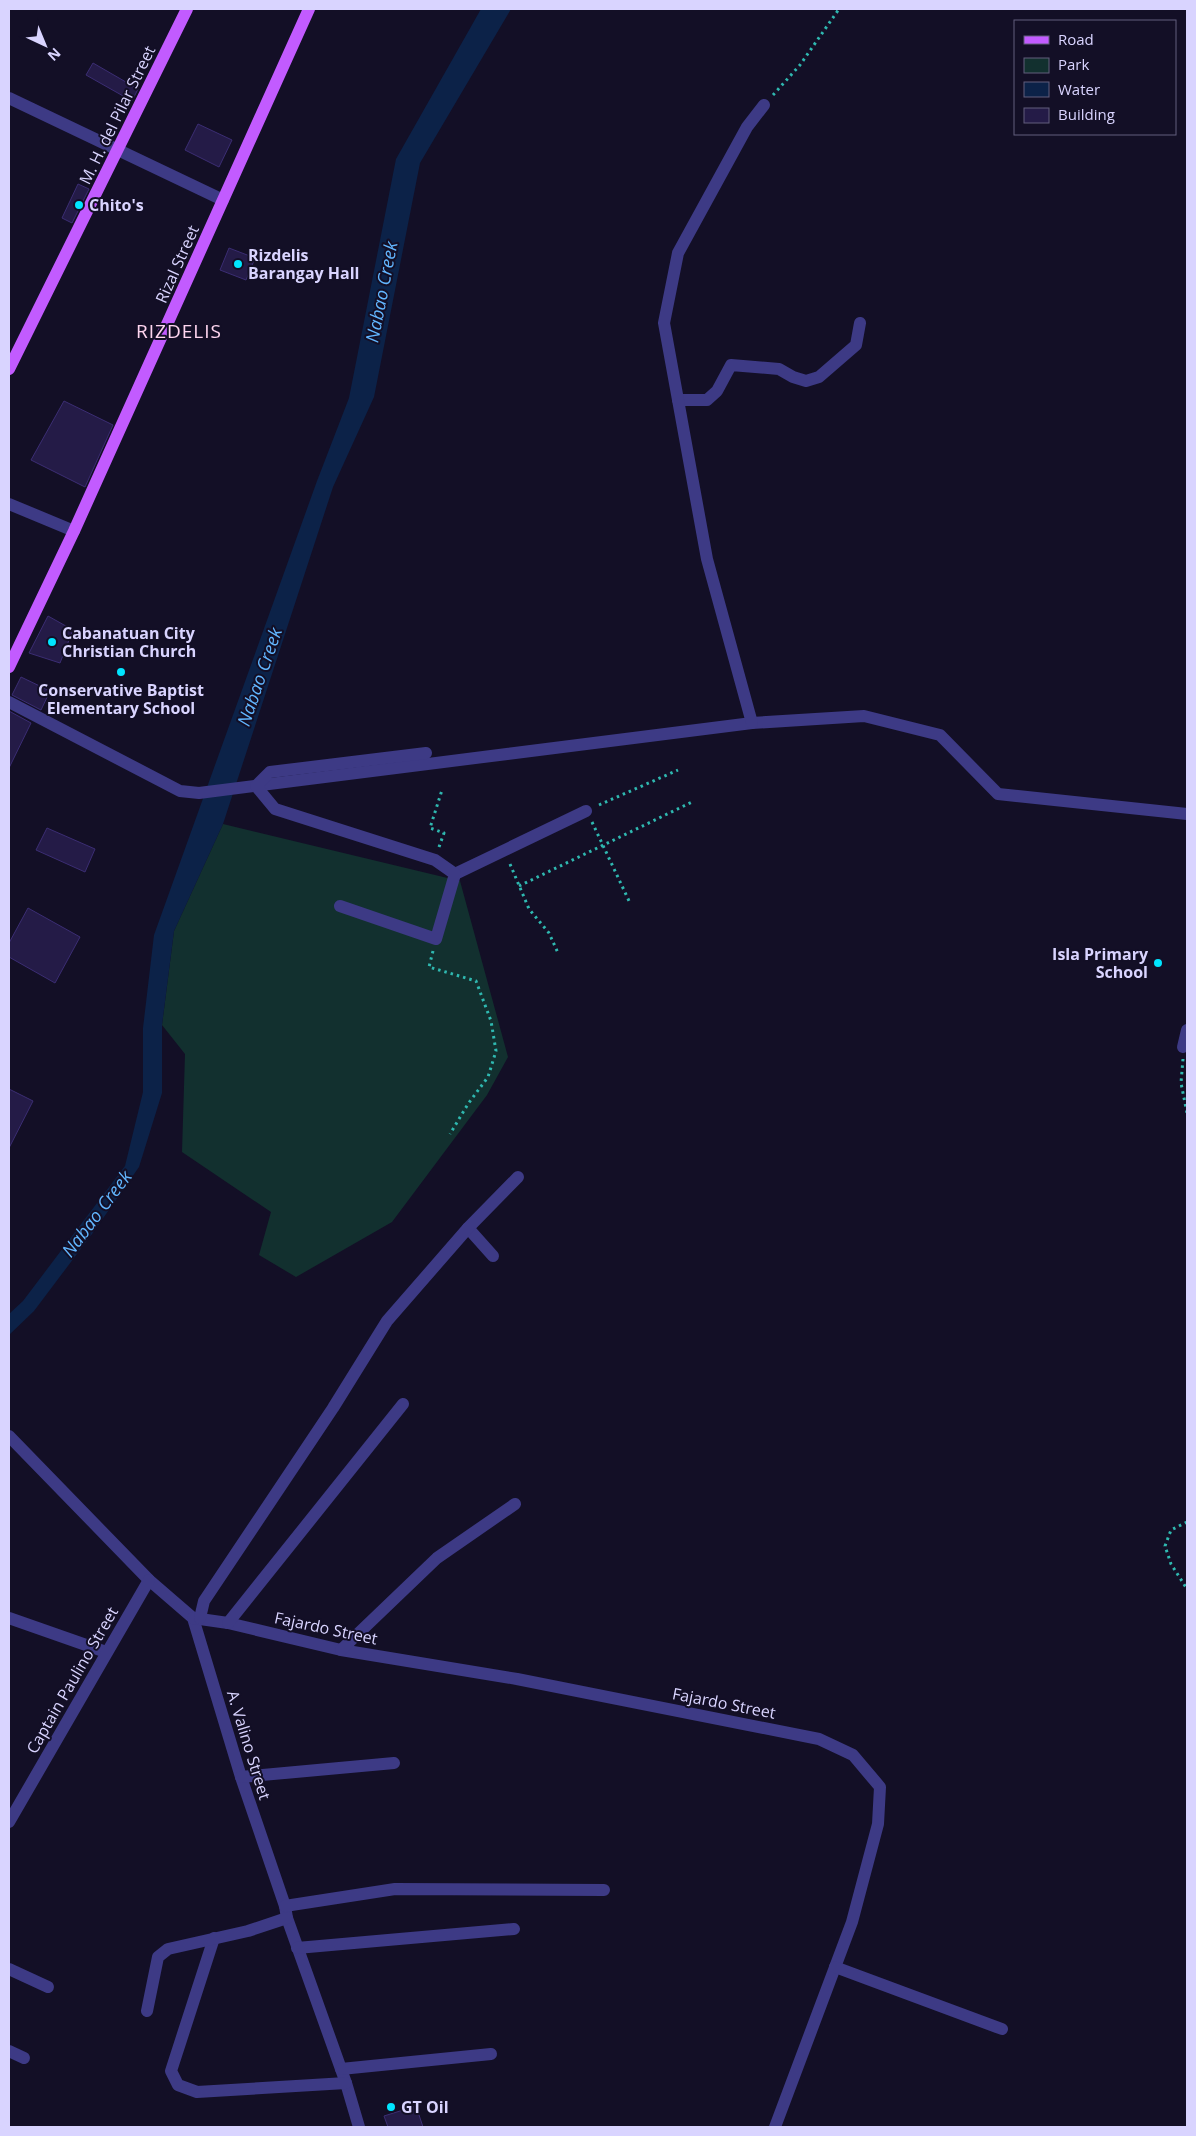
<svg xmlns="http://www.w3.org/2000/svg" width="1196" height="2136" font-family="'Open Sans',sans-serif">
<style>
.green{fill:#12302f}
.water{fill:#0c2248}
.building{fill:#241b47;stroke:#3b2d73}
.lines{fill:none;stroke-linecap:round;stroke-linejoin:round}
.path{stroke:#2fb8b0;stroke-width:3;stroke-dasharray:2.5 4;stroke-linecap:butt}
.minor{stroke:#3d3a85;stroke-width:12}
.major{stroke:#c25bff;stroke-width:12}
.poi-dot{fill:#00e5ff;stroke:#130f26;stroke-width:2}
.labels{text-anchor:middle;stroke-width:4;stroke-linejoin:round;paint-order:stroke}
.street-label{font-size:16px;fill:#d9d4ff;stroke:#130f26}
.poi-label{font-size:16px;font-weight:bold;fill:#d9d4ff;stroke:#130f26;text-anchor:start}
.water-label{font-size:18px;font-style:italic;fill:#62b6ff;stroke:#130f26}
.quarter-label{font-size:19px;letter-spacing:1px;fill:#ffd6f0;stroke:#130f26}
</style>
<rect width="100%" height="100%" fill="#130f26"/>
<path class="green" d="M223,824l237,57 48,176 -21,38 -95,127 -96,55 -37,-22 12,-43 -89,-60 3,-98 -23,-29 12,-94z"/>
<path class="water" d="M481,9h30l-91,154 -46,234 -41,90 -110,337 -49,107 -12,94v68l-23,74 -47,67 -58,77 -25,24v-21l14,-13 102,-135 18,-74v-64l11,-93 163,-454 32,-83 47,-239z"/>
<g class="building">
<path d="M93,63l45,26 -6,12 -46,-26z"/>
<path d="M198,124l34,16 -13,27 -34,-17z"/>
<path d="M78,184l11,5 -17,34 -10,-5z"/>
<path d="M229,248l26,10 -9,22 -26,-10z"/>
<path d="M64,401l49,24 -28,62 -54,-27z"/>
<path d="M48,616l25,14 -13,33 -31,-10z"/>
<path d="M21,677l29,14 -9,19 -29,-15z"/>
<path d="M9,711l22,12 -22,45z"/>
<path d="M47,828l48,21 -10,23 -49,-22z"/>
<path d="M28,908l52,29 -25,46 -46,-26v-14z"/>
<path d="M9,1089l24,12 -24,47z"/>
<path d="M416,2106l7,21h-35l-4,-11z"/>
</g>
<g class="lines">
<g class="path">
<path d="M773,95l27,-30 39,-56"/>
<path d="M599,805l79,-35"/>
<path d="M592,822l38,81"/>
<path d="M439,847l5,-14 -14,-5 12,-38"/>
<path d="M510,864l19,45 20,24 9,20"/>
<path d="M519,886l173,-84"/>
<path d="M433,951l-4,16 47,14 15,40 5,30 -8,26 -20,27 -18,30"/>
<path d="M1183,1059l-2,24 6,30"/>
<path d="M1187,1522l-16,8 -6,16 6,18 16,25"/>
</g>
<g class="minor">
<path d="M9,98l214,102"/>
<path d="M678,400h29l10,-9 14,-26 48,4 14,8 13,4 13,-4 37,-32 4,-22"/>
<path d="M9,504l65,27"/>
<path d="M9,702l171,89 19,2 553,-70 112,-7 76,19 58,59 189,20"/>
<path d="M752,723l-45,-164 -43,-236 14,-70 69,-126 17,-22"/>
<path d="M455,874l131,-63"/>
<path d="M340,906l96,33 19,-65 -20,-14 -160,-51 -19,-23 14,-14 156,-19"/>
<path d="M1183,1047l4,-17"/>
<path d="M468,1228l25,28"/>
<path d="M9,1436l140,144 44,38 48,159 44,129 2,12 59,165 13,44"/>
<path d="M9,1618l97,34"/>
<path d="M193,1618l35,5 113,27 176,29 302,60 34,16 27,32 -2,37 -26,98 -77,205"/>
<path d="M200,1618l4,-17 129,-193 54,-87 81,-93 50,-51"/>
<path d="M228,1623l175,-219"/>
<path d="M341,1650l96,-92 78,-54"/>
<path d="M241,1777l153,-14"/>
<path d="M9,1822l140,-242"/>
<path d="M285,1906l110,-17 209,1"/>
<path d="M214,1938l-43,133 7,14 19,7 149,-9"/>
<path d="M297,1948l217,-19"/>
<path d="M835,1967l167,62"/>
<path d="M9,1969l39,18"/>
<path d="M147,2011l11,-54 10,-8 80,-18 39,-13"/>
<path d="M9,2051l15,7"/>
<path d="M341,2069l150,-15"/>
</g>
<g class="major">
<path d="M9,369l178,-360"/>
<path d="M9,667l65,-136 235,-522"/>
</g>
</g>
<g class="poi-dot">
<circle cx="79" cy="205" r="5"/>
<circle cx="238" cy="264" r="5"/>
<circle cx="52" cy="642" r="5"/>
<circle cx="121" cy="672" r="5"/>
<circle cx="1158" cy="963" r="5"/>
<circle cx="391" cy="2107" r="5"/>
</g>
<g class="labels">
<g class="street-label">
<text transform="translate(117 115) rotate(-64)" y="6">M. H. del Pilar Street</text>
<text transform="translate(177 264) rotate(-66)" y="6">Rizal Street</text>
<text transform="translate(326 1628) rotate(12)" y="6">Fajardo Street</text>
<text transform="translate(72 1680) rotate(-60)" y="6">Captain Paulino Street</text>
<text transform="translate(724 1703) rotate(11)" y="6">Fajardo Street</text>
<text transform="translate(249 1745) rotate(73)" y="6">A. Valino Street</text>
</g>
<g class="poi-label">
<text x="89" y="211">Chito's</text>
<text x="248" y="261">Rizdelis<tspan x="248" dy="18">Barangay Hall</tspan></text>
<text x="62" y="639">Cabanatuan City<tspan x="62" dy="18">Christian Church</tspan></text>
<text x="121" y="696" text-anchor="middle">Conservative Baptist<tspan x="121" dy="18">Elementary School</tspan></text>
<text x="1148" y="960" text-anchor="end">Isla Primary<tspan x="1148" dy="18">School</tspan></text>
<text x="401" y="2113">GT Oil</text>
</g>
<g class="water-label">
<text transform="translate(382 292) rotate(-79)" y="6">Nabao Creek</text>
<text transform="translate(260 677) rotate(-71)" y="6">Nabao Creek</text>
<text transform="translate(97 1214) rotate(-53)" y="6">Nabao Creek</text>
</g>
<g class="quarter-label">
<text x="179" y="338">RIZDELIS</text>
</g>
</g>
<rect width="1196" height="2136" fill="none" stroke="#d9d4ff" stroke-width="20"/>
<rect x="1014" y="20" width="162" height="115" fill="#130f26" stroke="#625e7d"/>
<rect x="1024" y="36" width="25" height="8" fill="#c25bff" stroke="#625e7d"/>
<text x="1058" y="45" font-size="15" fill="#d9d4ff">Road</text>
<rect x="1024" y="58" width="25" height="15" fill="#12302f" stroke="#625e7d"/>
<text x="1058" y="70" font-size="15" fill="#d9d4ff">Park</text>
<rect x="1024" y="82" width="25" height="15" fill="#0c2248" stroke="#625e7d"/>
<text x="1058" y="95" font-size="15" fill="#d9d4ff">Water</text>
<rect x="1024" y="108" width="25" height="15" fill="#241b47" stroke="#625e7d"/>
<text x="1058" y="120" font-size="15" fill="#d9d4ff">Building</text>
<g transform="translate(45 45) rotate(136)" stroke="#130f26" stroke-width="4" paint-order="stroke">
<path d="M0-4L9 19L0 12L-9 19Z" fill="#d9d4ff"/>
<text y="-8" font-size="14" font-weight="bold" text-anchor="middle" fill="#d9d4ff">N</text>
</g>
</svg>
